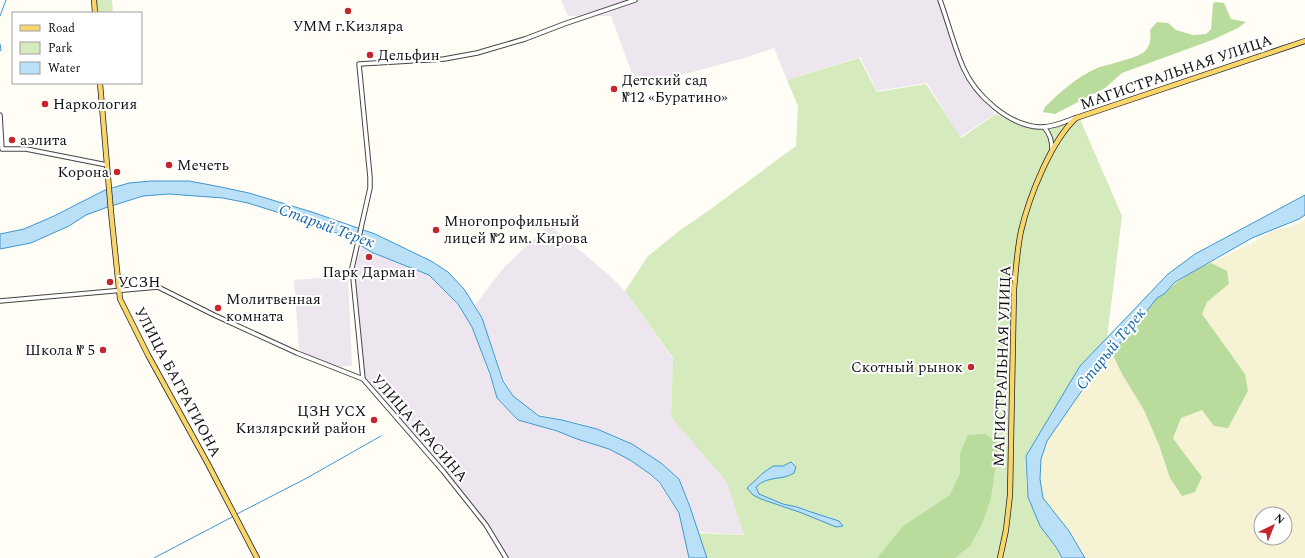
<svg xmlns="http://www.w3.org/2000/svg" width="1305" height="558" font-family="Spectral,serif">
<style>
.industrial{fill:#eee6ef}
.farmland{fill:#f6f3d4;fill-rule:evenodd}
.green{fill:#d5ebbd}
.forest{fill:#b9dc9c}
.water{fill:#b9e0f7;stroke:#3f96cf}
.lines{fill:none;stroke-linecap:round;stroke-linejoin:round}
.stream{stroke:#3f96cf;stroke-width:1}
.minor-casing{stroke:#444;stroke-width:5.5}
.major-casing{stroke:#222;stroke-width:6}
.minor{stroke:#fff;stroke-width:3.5}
.major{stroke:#f9d66b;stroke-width:4.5}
.poi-dot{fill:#c4262e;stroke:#fff;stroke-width:1.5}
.labels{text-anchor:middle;stroke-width:4;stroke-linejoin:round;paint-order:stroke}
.poi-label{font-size:15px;fill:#111;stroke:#fff;text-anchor:start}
.street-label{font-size:15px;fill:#111;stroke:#fff}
.water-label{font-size:16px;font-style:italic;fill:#1768a6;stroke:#fff}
</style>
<rect width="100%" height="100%" fill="#fffdf5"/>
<g class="industrial">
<path d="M561,0h381l7,17 14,58 32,39 -35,23 -33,-54 -50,8 -17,-34 -73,23 -13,-32 -26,9 -111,30 -26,-71h-43z"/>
<path d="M550,225l60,51 15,15 48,68 -2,58 57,65 16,53 -45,-3 -11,-32 -9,-22 -18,-15 -32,-21 -33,-14 -30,-8 -27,-5 -26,-18 -9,-17 -22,-62 -7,-13 30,-39z"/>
<path d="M362,246l9,6 58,23 30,31 13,20 25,72 20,22 40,12 52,17 20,10 20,15 11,11 19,29 10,44h-182l-18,-31 -124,-146 -11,-114z"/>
<path d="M348,276l4,90 -19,1 -34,-17 -5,-70z"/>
</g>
<path class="farmland" d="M1305,219v339h-219l-4,-8 -13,-20 -26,-32 -4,-19 3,-21 5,-17 39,-56 6,-13 12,-15 23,-20 30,-39 7,-4 12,-12 28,-16 44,-21 24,-14 27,-7zM1261,514h24v24h-24z"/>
<g class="green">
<path d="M96,0h16l1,11 -15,2z"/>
<path d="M859,58l18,34 49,-8 35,54 35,-24 16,8 33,9 35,-12 42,97 -15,122 -26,27 -56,92 2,36 14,34 12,16 8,15h-354l-9,-25 46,2 -17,-53 -56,-65 2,-59 -48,-67 23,-35 31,-25 29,-20 88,-65 2,-40 -11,-26z"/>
</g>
<g class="forest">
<path d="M1215,2l9,1 7,16 15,3 -8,6 -26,12 -90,33 -17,15 -50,26 -12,-2 2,-5c15,-15 32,-30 52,-39 11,-4 43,-10 49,-18 5,-7 5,-12 4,-20l7,-8 11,1 8,7 17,5 13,-1 5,-5 2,-25z"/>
<path d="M1211,263l16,8 2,13 -22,18 -5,12 43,60 3,17 -20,37 -14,-2 -12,-16 -21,8 -8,20 10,14 19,25 -7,15 -13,4 -12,-18 -11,-33 -15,-35 -22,-36 -11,-23c12,-10 22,-21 31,-33 5,-6 9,-15 15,-20 17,-13 34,-28 54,-35z"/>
<path d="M985,434l14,10 -8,54 -9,26 -12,22 -15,12h-78l26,-32 47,-31 10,-22v-20l8,-18z"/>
</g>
<g class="water">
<path d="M151,181h38l27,5 33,7 63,19 63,22 56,27 17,11 16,17 18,29 21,63 10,15 26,20 23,4 35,9 35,15 29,19 18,16 11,28 17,51h-18l-10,-45 -19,-30 -10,-9 -20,-14 -21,-11 -32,-10 -20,-8 -39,-11 -21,-22 -7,-24 -18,-47 -14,-23 -29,-29 -58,-23 -20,-13 -39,-16 -64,-20 -25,-5 -54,-4 -26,2 -38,12 -19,7 -17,11 -38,17 -31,6v-15l24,-5 30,-13 51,-26 24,-7z"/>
<path d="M1305,195v20l-6,4 -47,19 -77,44 -11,12 -7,4 -31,39 -25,24 -10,12 -6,13 -38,55 -6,18 -1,20 3,19 26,33 16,27h-23l-6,-11 -16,-21 -12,-29 -2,-41 54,-90 88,-92 27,-20z"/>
<path d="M791,462l5,5 -2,6c-12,8 -26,2 -38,14l3,7 24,10 14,3 11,4 31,10 4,5 -7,1 -34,-14 -41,-14 -8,-4 -6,-7 16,-15 10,-7h10z"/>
</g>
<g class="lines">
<g class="stream">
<path d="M0,16l6,-16"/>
<path d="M0,44l1,6 -1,1"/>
<path d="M237,514l68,-35 76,-43"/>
<path d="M154,558l78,-41"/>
</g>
<g class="minor-casing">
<g id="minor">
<path d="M940,0c8,22 14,46 23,67 12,28 45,58 76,60 12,1 25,-5 36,-9"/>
<path d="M0,115l2,34h24l81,16"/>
<path d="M1044,127c6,7 8,13 8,23"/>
<path d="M0,301l158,-14 56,28 83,38 66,26 80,92 43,54 20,33"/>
<path d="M363,379l-11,-111 18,-80v-11l-11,-113 85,-5 33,-6 48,-14 39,-15 71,-24"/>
</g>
</g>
<g class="major-casing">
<g id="major">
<path d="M94,0l1,13"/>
<path d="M100,83l11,129 9,87 28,56 60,109 49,94"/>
<path d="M1000,558l6,-28 4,-35 4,-206c2,-19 3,-39 7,-58 8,-34 30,-90 55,-113l229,-77"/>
</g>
</g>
<use href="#minor" class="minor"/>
<use href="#major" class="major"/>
</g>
<g class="poi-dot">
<circle cx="348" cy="11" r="4"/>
<circle cx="370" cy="55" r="4"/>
<circle cx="614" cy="89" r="4"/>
<circle cx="45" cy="104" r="4"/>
<circle cx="12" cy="140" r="4"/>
<circle cx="169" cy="165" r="4"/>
<circle cx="117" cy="172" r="4"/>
<circle cx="436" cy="230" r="4"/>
<circle cx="369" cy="257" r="4"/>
<circle cx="110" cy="282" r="4"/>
<circle cx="218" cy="308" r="4"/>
<circle cx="103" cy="350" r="4"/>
<circle cx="971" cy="367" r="4"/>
<circle cx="374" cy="420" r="4"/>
</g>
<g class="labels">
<g class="poi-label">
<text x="348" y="31" text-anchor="middle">УММ г.Кизляра</text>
<text x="378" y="60">Дельфин</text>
<text x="622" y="85">Детский сад<tspan x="622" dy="17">№12 «Буратино»</tspan></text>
<text x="53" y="109">Наркология</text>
<text x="20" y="145">аэлита</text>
<text x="177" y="170">Мечеть</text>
<text x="109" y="177" text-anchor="end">Корона</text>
<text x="444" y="226">Многопрофильный<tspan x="444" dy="17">лицей №2 им. Кирова</tspan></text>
<text x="369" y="277" text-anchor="middle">Парк Дарман</text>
<text x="118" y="287">УСЗН</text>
<text x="226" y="304">Молитвенная<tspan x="226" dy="17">комната</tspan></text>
<text x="95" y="355" text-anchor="end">Школа № 5</text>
<text x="963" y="372" text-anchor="end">Скотный рынок</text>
<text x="366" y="416" text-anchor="end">ЦЗН УСХ<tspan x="366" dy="17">Кизлярский район</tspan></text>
</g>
<g class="street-label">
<text transform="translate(1176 72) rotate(-19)" y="5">МАГИСТРАЛЬНАЯ УЛИЦА</text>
<text transform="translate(1002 366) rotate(-88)" y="5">МАГИСТРАЛЬНАЯ УЛИЦА</text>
<text transform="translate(178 382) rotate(62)" y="5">УЛИЦА БАГРАТИОНА</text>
<text transform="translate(420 428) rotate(49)" y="5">УЛИЦА КРАСИНА</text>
</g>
<g class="water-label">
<text transform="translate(327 225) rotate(20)" y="6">Старый Терек</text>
<text transform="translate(1110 348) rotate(-51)" y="6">Старый Терек</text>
</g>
</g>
<rect x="12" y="12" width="130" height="72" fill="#ffffff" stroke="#a0a0a0"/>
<rect x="20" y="25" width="20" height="6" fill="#f9d66b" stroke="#a0a0a0"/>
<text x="48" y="32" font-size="12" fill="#111111">Road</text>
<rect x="20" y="42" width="20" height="12" fill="#d5ebbd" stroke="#a0a0a0"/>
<text x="48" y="52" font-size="12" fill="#111111">Park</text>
<rect x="20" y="62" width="20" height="12" fill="#b9e0f7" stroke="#a0a0a0"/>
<text x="48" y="72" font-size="12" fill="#111111">Water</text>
<g transform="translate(1273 526) rotate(43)"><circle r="19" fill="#ffffff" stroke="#a0a0a0"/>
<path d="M0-3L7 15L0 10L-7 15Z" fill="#c4262e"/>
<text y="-6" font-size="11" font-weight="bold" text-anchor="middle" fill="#111111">N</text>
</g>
</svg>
